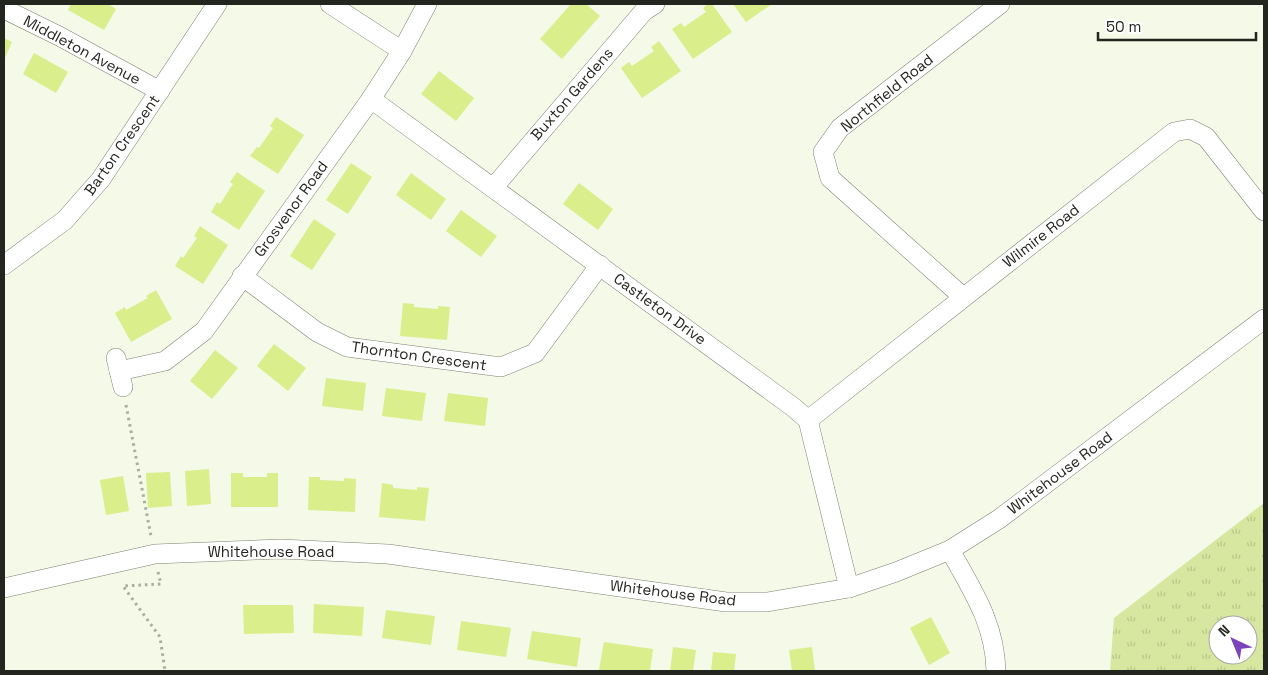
<svg xmlns="http://www.w3.org/2000/svg" width="1268" height="675" font-family="'Space Grotesk',sans-serif">
<style>
.grass{fill:url(#grass-tufts);fill-rule:evenodd}
.building{fill:#daee8c}
.lines{fill:none;stroke-linecap:round;stroke-linejoin:round}
.street-casing{stroke:#7d8072;stroke-width:20}
.path{stroke:#a9ada0;stroke-width:3;stroke-dasharray:2.5 4;stroke-linecap:butt}
.street{stroke:#fff;stroke-width:19}
.labels{text-anchor:middle;stroke-width:4;stroke-linejoin:round;paint-order:stroke}
.street-label{font-size:15px;fill:#23251f;stroke:#fff}
</style>
<defs>
<pattern id="grass-tufts" width="24" height="20" patternUnits="userSpaceOnUse" patternTransform="scale(1.25)"><rect width="24" height="20" fill="#d7e79f"/><path d="M3 7l-1-3M5 7V3M7 7l1-3M15 17l-1-3M17 17v-4M19 17l1-3" fill="none" stroke="#b8c688"/></pattern>
</defs>
<rect width="100%" height="100%" fill="#f4f9e8"/>
<path class="grass" d="M1264,503v168h-154l4,-53zM1218,625h30v30h-30z"/>
<g class="building">
<path d="M71,4h37l8,5 -12,21 -36,-20z"/>
<path d="M571,4h15l14,12 -38,43 -22,-20z"/>
<path d="M708,4h4l20,28 -39,27 -21,-30 9,-6 3,4 22,-15 -3,-4z"/>
<path d="M733,4h39l-26,18z"/>
<path d="M4,38l8,4 -8,18z"/>
<path d="M659,41l22,30 -39,27 -21,-30 8,-6 3,4 22,-15 -3,-4z"/>
<path d="M34,53l34,19 -12,21 -33,-19z"/>
<path d="M439,71l35,27 -18,23 -35,-27z"/>
<path d="M276,117l28,18 -26,39 -28,-18 7,-9 2,1 14,-20 -3,-2z"/>
<path d="M351,163l21,14 -24,37 -22,-14z"/>
<path d="M237,172l28,19 -26,39 -28,-18 6,-10 3,2 13,-20 -3,-2z"/>
<path d="M411,173l35,26 -15,21 -35,-25z"/>
<path d="M579,183l34,26 -15,21 -35,-26z"/>
<path d="M461,210l36,26 -16,21 -35,-26z"/>
<path d="M314,219l22,15 -24,36 -22,-14z"/>
<path d="M200,226l28,19 -25,39 -28,-18 6,-10 2,2 14,-20 -3,-2z"/>
<path d="M156,290l16,29 -41,23 -16,-29 10,-6 1,3 22,-12 -2,-2z"/>
<path d="M403,303l11,1v3l24,2v-3l12,1 -3,33 -47,-4z"/>
<path d="M274,344l32,24 -18,23 -31,-25z"/>
<path d="M215,350l23,18 -26,31 -22,-18z"/>
<path d="M326,378l40,5 -3,28 -41,-5z"/>
<path d="M386,388l40,5 -4,28 -40,-5z"/>
<path d="M448,393l40,5 -3,28 -41,-5z"/>
<path d="M209,469l2,35 -24,2 -2,-35z"/>
<path d="M170,472l2,34 -24,2 -2,-35z"/>
<path d="M231,473h12v4h24v-4h11v34h-47z"/>
<path d="M123,476l6,35 -23,4 -6,-35z"/>
<path d="M309,477h11v3l24,1v-3l12,1 -1,33 -47,-2z"/>
<path d="M382,483l11,2v3l24,2v-3l12,1 -4,33 -46,-4z"/>
<path d="M314,604l50,3 -2,29 -49,-3z"/>
<path d="M243,605h50l1,28 -50,1z"/>
<path d="M386,610l49,6 -4,29 -49,-7z"/>
<path d="M931,617l19,36 -21,12 -19,-37z"/>
<path d="M461,621l50,7 -5,29 -49,-7z"/>
<path d="M532,631l49,7 -4,29 -50,-8z"/>
<path d="M604,642l49,7 -3,22 -51,-1z"/>
<path d="M673,647l23,3 -3,21h-23z"/>
<path d="M812,647l3,24h-23l-3,-21z"/>
<path d="M713,652l23,2 -2,17h-23z"/>
</g>
<g class="lines">
<g class="street-casing">
<g id="street">
<path d="M330,4l72,47"/>
<path d="M4,9l55,27 101,55"/>
<path d="M371,99l422,308 15,13 41,168"/>
<path d="M493,188l151,-177 11,-7"/>
<path d="M4,265l61,-45 36,-41 116,-175"/>
<path d="M242,276l75,56 30,15 154,20 34,-14 65,-88"/>
<path d="M963,297l-133,-119 -7,-26 17,-24 160,-124"/>
<path d="M116,358l7,29"/>
<path d="M119,371l46,-10 39,-30 167,-232 31,-48 25,-47"/>
<path d="M808,420l366,-288 16,-3 16,8 58,74"/>
<path d="M950,550c22,40 45,73 46,121"/>
<path d="M4,588l151,-34 126,-5 107,5 338,48h41l82,-14 47,-16 54,-22 49,-31 265,-200"/>
</g>
</g>
<g class="path">
<path d="M126,405l25,131"/>
<path d="M158,572l3,12 -38,2 37,51 5,34"/>
</g>
<use href="#street" class="street"/>
</g>
<g class="labels">
<g class="street-label">
<text transform="translate(82 50) rotate(28)" y="5">Middleton Avenue</text>
<text transform="translate(887 93) rotate(-39)" y="5">Northfield Road</text>
<text transform="translate(572 94) rotate(-49)" y="5">Buxton Gardens</text>
<text transform="translate(122 145) rotate(-55)" y="5">Barton Crescent</text>
<text transform="translate(291 209) rotate(-54)" y="5">Grosvenor Road</text>
<text transform="translate(1041 236) rotate(-38)" y="5">Wilmire Road</text>
<text transform="translate(660 309) rotate(36)" y="5">Castleton Drive</text>
<text transform="translate(419 356) rotate(8)" y="5">Thornton Crescent</text>
<text transform="translate(1060 473) rotate(-37)" y="5">Whitehouse Road</text>
<text x="271" y="557">Whitehouse Road</text>
<text transform="translate(673 593) rotate(7)" y="5">Whitehouse Road</text>
</g>
</g>
<rect width="1268" height="675" fill="none" stroke="#23251f" stroke-width="10"/>
<g transform="translate(1233 640) rotate(316)"><circle r="24" fill="#ffffff" stroke="#a7a8a5"/>
<path d="M0-4L9 19L0 12L-9 19Z" fill="#7c44ba"/>
<text y="-8" font-size="14" font-weight="bold" text-anchor="middle" fill="#23251f">N</text>
</g>
<path d="M1098 32v8h158v-8" fill="none" stroke="#23251f" stroke-width="2.5"/>
<text x="1106" y="32" font-size="15" fill="#23251f" stroke="#ffffff" stroke-width="4" paint-order="stroke">50 m</text>
</svg>
